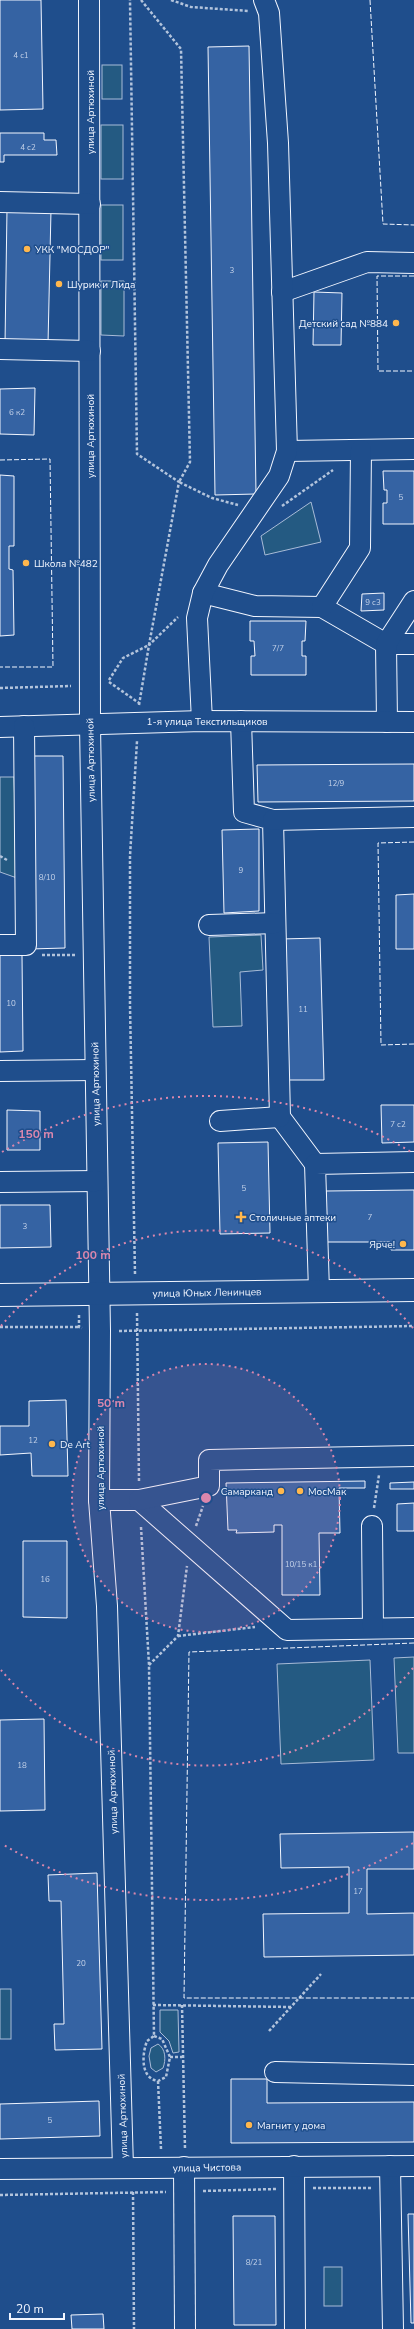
<svg xmlns="http://www.w3.org/2000/svg" width="414" height="2329" font-family="'Nunito Sans',sans-serif">
<style>
.green{fill:#245a82;stroke:#a8bbd7}
.building{fill:#3563a3;stroke:#f2f6ff}
.lines{fill:none;stroke-linecap:round;stroke-linejoin:round}
.minor-casing{stroke:#f2f6ff;stroke-width:22}
.major-casing{stroke:#f2f6ff;stroke-width:24}
.path{stroke:#b3c4dc;stroke-width:2.5;stroke-dasharray:3 2;stroke-linecap:butt}
.minor{stroke:#1f4e8c;stroke-width:20}
.major{stroke:#1f4e8c;stroke-width:22}
.fence{stroke:#f2f6ff;stroke-width:1;stroke-dasharray:5 2;stroke-linecap:butt}
.ring{fill:none;stroke:#da87ad;stroke-width:2;stroke-dasharray:2 4}
.poi-dot{fill:#ffb74d;stroke:#1f4e8c;stroke-width:1.5}
.labels{text-anchor:middle;stroke-width:3;stroke-linejoin:round;paint-order:stroke}
.number-label{font-size:8px;fill:#c3d1e8}
.street-label{font-size:10px;fill:#f2f6ff;stroke:#1f4e8c}
.poi-label{font-size:10px;fill:#f2f6ff;stroke:#1f4e8c;text-anchor:start}
.centre{fill:#da87ad;stroke:#1f4e8c;stroke-width:2}
.ring-label{font-size:12px;text-anchor:middle;font-weight:bold;fill:#da87ad;stroke:#1f4e8c;stroke-width:3;stroke-linejoin:round;paint-order:stroke}
</style>
<rect width="100%" height="100%" fill="#1f4e8c"/>
<g class="green">
<rect x="102" y="65" width="20" height="34"/>
<rect x="101" y="125" width="22" height="54"/>
<rect x="101" y="205" width="22" height="55"/>
<path d="M101,281h23v55l-23,-1z"/>
<path d="M311,502l10,40 -56,13 -4,-19z"/>
<path d="M0,777h14l3,101 -17,-6z"/>
<path d="M261,935l2,35 -23,2 2,54 -29,1 -4,-90z"/>
<path d="M414,1657v96h-16l-4,-95z"/>
<path d="M370,1660l4,100 -93,4 -4,-100z"/>
<rect x="0" y="1989" width="11" height="50"/>
<path d="M160,2010h18l1,42 -6,1 -4,-12 -9,-9z"/>
<path d="M158,2044c8,5 8,16 5,24l-7,4 -5,-4 -2,-12 2,-8z"/>
<rect x="324" y="2267" width="18" height="39"/>
</g>
<g class="building">
<path d="M0,0h41l2,109 -43,1z"/>
<path d="M249,46l7,448 -41,1 -7,-448z"/>
<path d="M0,133h44v7h12l1,15h-53v7h-4z"/>
<path d="M7,209l44,1 -3,134h-43z"/>
<path d="M314,292l28,1 -1,52h-28z"/>
<path d="M35,388l-1,47 -34,-1v-45z"/>
<path d="M383,471h31v53h-31v-21h4v-13h-3z"/>
<path d="M0,475l14,1v70h-5v23l4,1 1,65 -14,1z"/>
<path d="M384,593v17l-23,1 1,-17z"/>
<path d="M250,621h56l-1,20h-3v15h4v19h-55v-19h4l-1,-15h-4z"/>
<path d="M28,756h35l2,192 -35,1z"/>
<path d="M414,764v37l-156,1 -1,-37z"/>
<path d="M259,829v82l-35,2 -2,-83z"/>
<path d="M414,894v55h-18v-54z"/>
<path d="M320,938l4,142h-39l-4,-141z"/>
<path d="M0,955h22l1,96 -23,1z"/>
<path d="M381,1105h33v37l-32,1z"/>
<path d="M7,1110l33,1v39h-33z"/>
<path d="M268,1142l2,91 -50,1 -2,-91z"/>
<path d="M414,1190v60h-23l-1,-8h-63l-1,-51z"/>
<path d="M0,1205h50l1,42 -51,1z"/>
<path d="M66,1400l2,76h-36l-1,-23 -31,2v-29h29v-25z"/>
<path d="M365,1481v7h-26l1,45h-21l1,62h-38v-70h-8v7l-38,1 1,-3h-9l-2,-47z"/>
<path d="M414,1482v7h-24v-6z"/>
<path d="M414,1503v28h-17v-27z"/>
<path d="M23,1541h44v77l-44,-1z"/>
<path d="M44,1719l1,91 -45,1v-91z"/>
<path d="M414,1832v37h-47v45l47,-1v42l-150,2 -1,-43 86,-1v-46l-68,1 -1,-34z"/>
<path d="M97,1873l5,176 -47,1 -1,-26h10l-3,-123h-12l-1,-26z"/>
<path d="M231,2079h36v24l147,-1v40l-183,1z"/>
<path d="M99,2101l1,35 -100,3v-35z"/>
<path d="M408,2214h6v109h-3z"/>
<path d="M233,2216h42l1,109h-42z"/>
<path d="M103,2314l1,15h-32l-1,-14z"/>
</g>
<g class="lines">
<g class="minor-casing">
<g id="minor">
<path d="M89,0l1,725 10,606 -1,169 8,106 16,562"/>
<path d="M0,202l90,2"/>
<path d="M282,292l85,-30 47,1"/>
<path d="M0,349l90,2"/>
<path d="M287,451l127,-2"/>
<path d="M203,593l52,13 67,1 64,37h28"/>
<path d="M322,607l38,-59 1,-98"/>
<path d="M202,721l-5,-103 6,-25 15,-28 61,-89 8,-25 -9,-308 -9,-130 -5,-13"/>
<path d="M241,721l3,91 29,8 7,297 35,47"/>
<path d="M387,722l-1,-78 28,-43"/>
<path d="M0,727l202,-6 212,1"/>
<path d="M273,820l141,-3"/>
<path d="M209,925l66,-2"/>
<path d="M0,945h26l-2,-219"/>
<path d="M0,1071l95,-1"/>
<path d="M220,1121l60,-4"/>
<path d="M0,1182l97,-1"/>
<path d="M319,1291l-4,-127 99,-2"/>
<path d="M99,1500h40l148,130 127,-2"/>
<path d="M139,1500l70,-14v-26l205,-4"/>
<path d="M372,1526l1,102"/>
<path d="M275,2072l139,3"/>
<path d="M294,2166l1,163"/>
<path d="M390,2166l3,163"/>
<path d="M184,2167l1,162"/>
<path d="M0,2169l414,-3"/>
</g>
</g>
<g class="major-casing">
<path id="major" d="M0,1295l414,-5"/>
</g>
<g class="path">
<path d="M141,0l40,49 9,413 -11,20 33,16 26,7"/>
<path d="M171,0l20,7 58,4"/>
<path d="M282,506l51,-36"/>
<path d="M109,680l14,-22 26,-13 30,-163 -42,-28 -7,-454"/>
<path d="M109,682l30,21"/>
<path d="M0,688l71,-2"/>
<path d="M139,705l10,-60 29,-28"/>
<path d="M0,856l7,4"/>
<path d="M42,955h33"/>
<path d="M135,1274l-5,-269v-149l7,-115"/>
<path d="M137,1313l2,169"/>
<path d="M79,1315v12l3,1"/>
<path d="M0,1327h79"/>
<path d="M119,1331l295,-5"/>
<path d="M374,1508l5,-33"/>
<path d="M196,1526l7,-20"/>
<path d="M141,1527l8,138 5,371"/>
<path d="M178,1636l77,-9"/>
<path d="M149,1665l29,-29 9,-70"/>
<path d="M153,2005l138,2"/>
<path d="M182,2005l3,144"/>
<path d="M269,2031l52,-57"/>
<path d="M154,2036l8,3 8,18 -4,20 -8,4c-18,-3 -16,-27 -11,-40z"/>
<path d="M170,2057h12"/>
<path d="M158,2081l3,68"/>
<path d="M313,2188h59"/>
<path d="M203,2191l73,-2"/>
<path d="M133,2192l1,137"/>
<path d="M0,2195l166,-3"/>
</g>
<use href="#minor" class="minor"/>
<use href="#major" class="major"/>
<g class="fence">
<path d="M370,0l13,224 31,1"/>
<path d="M414,276h-37l1,95h36"/>
<path d="M0,460l50,-1 3,208h-53"/>
<path d="M414,842l-36,1 3,202 33,-1"/>
<path d="M414,1643l-225,9 -5,346h230"/>
</g>
</g>
<circle cx="206" cy="1498" r="134" fill="#da87ad" fill-opacity=".12"/>
<g class="ring">
<circle cx="206" cy="1498" r="134"/>
<path d="M413 1668A268 268 0 0 1 1 1670M1 1326A268 268 0 0 1 413 1328"/>
<path d="M413 1843A402 402 0 0 1 2 1844M2 1152A402 402 0 0 1 413 1153"/>
</g>
<g class="poi-dot">
<circle cx="27" cy="249" r="4"/>
<circle cx="59" cy="284" r="4"/>
<circle cx="396" cy="323" r="4"/>
<circle cx="26" cy="563" r="4"/>
<path d="M239 1211h4v4h4v4h-4v4h-4v-4h-4v-4h4z"/>
<circle cx="403" cy="1244" r="4"/>
<circle cx="52" cy="1444" r="4"/>
<circle cx="281" cy="1491" r="4"/>
<circle cx="300" cy="1491" r="4"/>
<circle cx="249" cy="2125" r="4"/>
</g>
<g class="labels">
<g class="number-label">
<text x="21" y="58">4 c1</text>
<text x="28" y="150">4 с2</text>
<text x="232" y="273">3</text>
<text x="17" y="415">6 к2</text>
<text x="401" y="500">5</text>
<text x="373" y="605">9 с3</text>
<text x="278" y="651">7/7</text>
<text x="336" y="786">12/9</text>
<text x="241" y="873">9</text>
<text x="47" y="880">8/10</text>
<text x="11" y="1006">10</text>
<text x="303" y="1012">11</text>
<text x="398" y="1127">7 с2</text>
<text x="244" y="1191">5</text>
<text x="370" y="1220">7</text>
<text x="25" y="1229">3</text>
<text x="33" y="1443">12</text>
<text x="301" y="1567">10/15 к1</text>
<text x="45" y="1582">16</text>
<text x="22" y="1768">18</text>
<text x="358" y="1894">17</text>
<text x="81" y="1966">20</text>
<text x="50" y="2123">5</text>
<text x="254" y="2265">8/21</text>
</g>
<g class="street-label">
<text transform="translate(90 112) rotate(-90)" y="4">улица Артюхиной</text>
<text transform="translate(90 436) rotate(-90)" y="4">улица Артюхиной</text>
<text x="207" y="725">1-я улица Текстильщиков</text>
<text transform="translate(90 760) rotate(-91)" y="4">улица Артюхиной</text>
<text transform="translate(95 1084) rotate(-91)" y="4">улица Артюхиной</text>
<text transform="translate(207 1292) rotate(-1)" y="4">улица Юных Ленинцев</text>
<text transform="translate(100 1468) rotate(-90)" y="4">улица Артюхиной</text>
<text transform="translate(112 1792) rotate(-92)" y="4">улица Артюхиной</text>
<text transform="translate(122 2116) rotate(-92)" y="4">улица Артюхиной</text>
<text transform="translate(207 2167) rotate(-1)" y="4">улица Чистова</text>
</g>
<g class="poi-label">
<text x="35" y="253">УКК "МОСДОР"</text>
<text x="67" y="288">Шурик и Лида</text>
<text x="388" y="327" text-anchor="end">Детский сад №884</text>
<text x="34" y="567">Школа №482</text>
<text x="249" y="1221">Столичные аптеки</text>
<text x="395" y="1248" text-anchor="end">Ярче!</text>
<text x="60" y="1448">De Art</text>
<text x="273" y="1495" text-anchor="end">Самарканд</text>
<text x="308" y="1495">МосМак</text>
<text x="257" y="2129">Магнит у дома</text>
</g>
</g>
<circle cx="206" cy="1498" r="6" class="centre"/>
<g class="ring-label">
<text x="36" y="1138">150 m</text>
<text x="93" y="1259">100 m</text>
<text x="111" y="1407">50 m</text>
</g>
<path d="M10 2313v6h54v-6" fill="none" stroke="#f2f6ff" stroke-width="2"/>
<text x="16" y="2313" font-size="12" fill="#f2f6ff" stroke="#1f4e8c" stroke-width="3" paint-order="stroke">20 m</text>
</svg>
